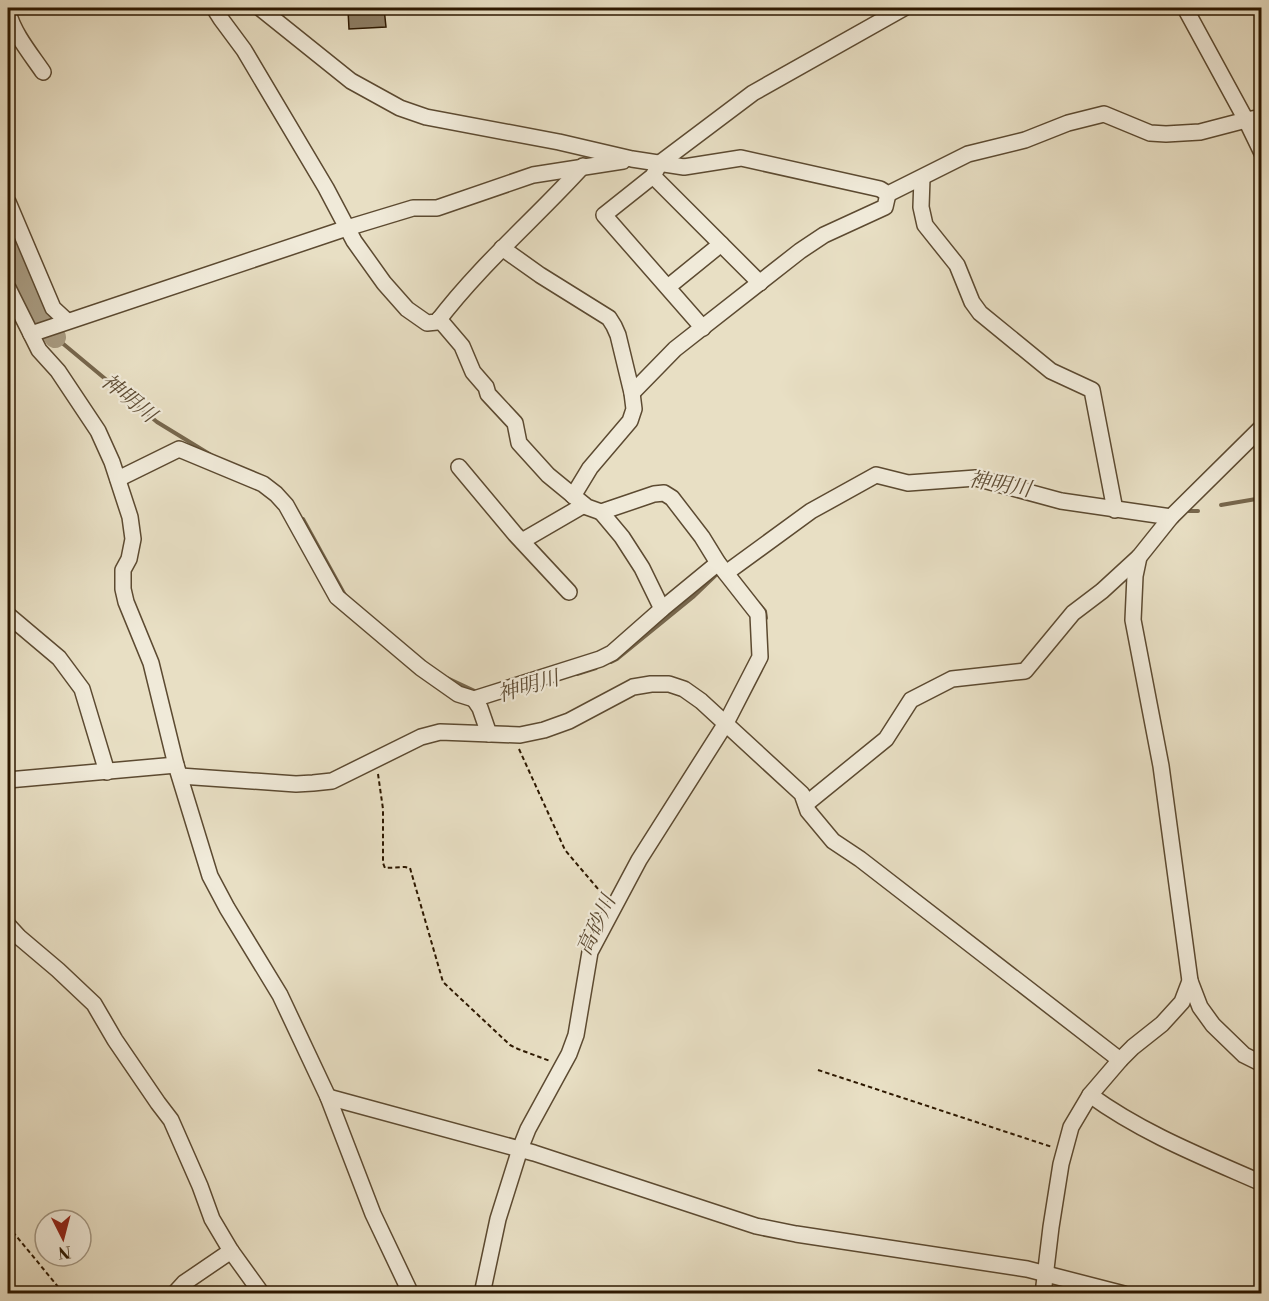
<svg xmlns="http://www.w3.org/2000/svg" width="1269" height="1301" font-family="'Libre Bodoni','Noto Serif JP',serif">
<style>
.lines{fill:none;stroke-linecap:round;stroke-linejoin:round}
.stream{stroke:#77674d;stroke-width:4}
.river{stroke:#a89b81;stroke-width:22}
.building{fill:#8e7f66;stroke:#2d1800;stroke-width:1.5}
.minor-casing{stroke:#5c4a31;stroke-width:18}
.path{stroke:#2d1800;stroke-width:2;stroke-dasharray:4.5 3;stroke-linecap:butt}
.minor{stroke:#f0ead9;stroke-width:15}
.labels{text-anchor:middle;stroke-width:4.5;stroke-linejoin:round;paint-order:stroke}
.water-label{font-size:21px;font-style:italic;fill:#5e4c34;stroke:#f0ead9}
</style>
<rect width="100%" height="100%" fill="#e8dfc4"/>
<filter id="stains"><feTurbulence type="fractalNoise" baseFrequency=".00333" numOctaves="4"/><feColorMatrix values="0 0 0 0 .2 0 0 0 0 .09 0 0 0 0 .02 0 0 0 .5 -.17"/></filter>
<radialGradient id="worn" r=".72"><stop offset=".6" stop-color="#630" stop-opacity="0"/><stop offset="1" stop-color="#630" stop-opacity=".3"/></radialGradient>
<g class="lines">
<g class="stream">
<path d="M55,337l102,85 54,33"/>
<path d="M1221,505l41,-7"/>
<path d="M1187,511h11"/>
<path d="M303,519l43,78"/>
<path d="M759,604l6,7 1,7"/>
<path d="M611,662l6,-3 76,-62 25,-24"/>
<path d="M577,674l19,-6"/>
<path d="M447,678l32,15"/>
</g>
<path class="river" d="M8,242l21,51 26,44"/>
</g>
<path class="building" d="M384,8l2,19 -37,2 -1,-19z"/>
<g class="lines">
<g class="minor-casing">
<g id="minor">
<path d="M214,8l7,11 23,31 82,138 28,53 30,42 23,26 20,14 10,-1c44,-58 98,-103 146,-156"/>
<path d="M260,8l91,73 49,27 26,9 133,25 73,17 52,8 57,-9 139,31 8,5 80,-40 57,-14 43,-17 36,-9 46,19 16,1 34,-2 46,-12 16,-3"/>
<path d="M1185,8l61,112 16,33"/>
<path d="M8,12c6,22 22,41 35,60"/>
<path d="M653,176l107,107"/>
<path d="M922,178l-1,29 4,18 32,40 15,37 8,11 71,58 41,19 23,120"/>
<path d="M8,202l45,106 14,13"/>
<path d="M502,248l38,27 69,43 5,8 4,9 14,58 2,16 -4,12 -40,47 -17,28"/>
<path d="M668,287l53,-43"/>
<path d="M8,288l31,62 19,21 40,60 14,31 18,55 3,22 -4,20 -6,11v19l3,13 25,61 25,102 34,111 17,32 53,87 48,102 45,117 38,80"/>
<path d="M439,319l23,27 11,26 13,15 2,7 27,29 4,20 29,32 39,32 14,5 53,-18 10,-1 8,5 30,39 16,26 40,51 2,43 -34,66 -87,137 -49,92 -14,83 -7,19 -41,75 -8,20 -22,70 -16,75"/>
<path d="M703,328l-99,-113 49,-39 7,-13 93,-70 151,-85"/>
<path d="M31,334l316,-106 66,-20h24l96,-33 90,-14"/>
<path d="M632,393l43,-44 125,-98 24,-16 61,-28 3,-13"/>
<path d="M459,467l56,67 54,58"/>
<path d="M118,479l61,-30 84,35 13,10 10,11 51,92 84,71 37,26 16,5 126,-40 12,-6 50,-44 56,-46"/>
<path d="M601,512l21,25 20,31 20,41"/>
<path d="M522,541l62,-36"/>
<path d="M726,573l85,-62 65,-36 32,8 68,-5 85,23 110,16"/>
<path d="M8,615l51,43 23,31 25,83"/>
<path d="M474,699l6,9 9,26"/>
<path d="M180,776l116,8 17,-1 19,-2 89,-44 19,-5 80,3 24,-5 25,-9 64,-34 18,-3h18l15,5 17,12 101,93 6,17 25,30 27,18 260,201"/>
<path d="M8,780l168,-15"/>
<path d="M806,804l80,-65 25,-39 41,-21 73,-8 48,-58 29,-22 37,-34"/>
<path d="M8,925l11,12 39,33 36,34 21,36 43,63 13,17 29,66 12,33 19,32 31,43"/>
<path d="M1190,981l10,26 13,18 31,30 18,9"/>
<path d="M1090,1095c52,38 113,62 172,88"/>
<path d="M328,1097l206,56 222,73 40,8 231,35 97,25"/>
<path d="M174,1294l10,-11 47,-32"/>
<path d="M1043,1294l8,-67 10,-63 10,-37 19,-32 30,-35 13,-13 29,-23 20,-22 8,-21 -29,-215 -28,-146 2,-44 4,-19 32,-40 91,-90"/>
</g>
</g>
<g class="path">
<path d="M519,749l46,101 39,46"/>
<path d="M378,774l5,35v54l2,5 20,-1 5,1 33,114 67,63 8,4 32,12"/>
<path d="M818,1070l234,77"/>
<path d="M8,1226l56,68"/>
</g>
<use href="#minor" class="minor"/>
</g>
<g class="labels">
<g class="water-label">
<text transform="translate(129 398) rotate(39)" y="7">神明川</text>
<text transform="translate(1000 484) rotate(10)" y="7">神明川</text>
<text transform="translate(528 686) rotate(-16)" y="7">神明川</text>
<text transform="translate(596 925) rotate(-65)" y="7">高砂川</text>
</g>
</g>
<rect width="1269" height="1301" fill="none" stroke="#e8dfc4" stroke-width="30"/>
<rect x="9" y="9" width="1251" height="1283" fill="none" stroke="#2d1800" stroke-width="3"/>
<rect x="15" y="15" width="1239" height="1271" fill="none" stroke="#2d1800" stroke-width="1.5"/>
<g transform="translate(63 1238) rotate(174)"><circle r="28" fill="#f0ead9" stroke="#a29682" stroke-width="1.5"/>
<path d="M0-4.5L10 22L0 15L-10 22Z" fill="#8f2418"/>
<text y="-9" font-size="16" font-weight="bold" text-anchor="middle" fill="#2d1800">N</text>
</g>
<rect width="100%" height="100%" filter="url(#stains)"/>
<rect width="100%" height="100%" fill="url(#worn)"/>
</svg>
